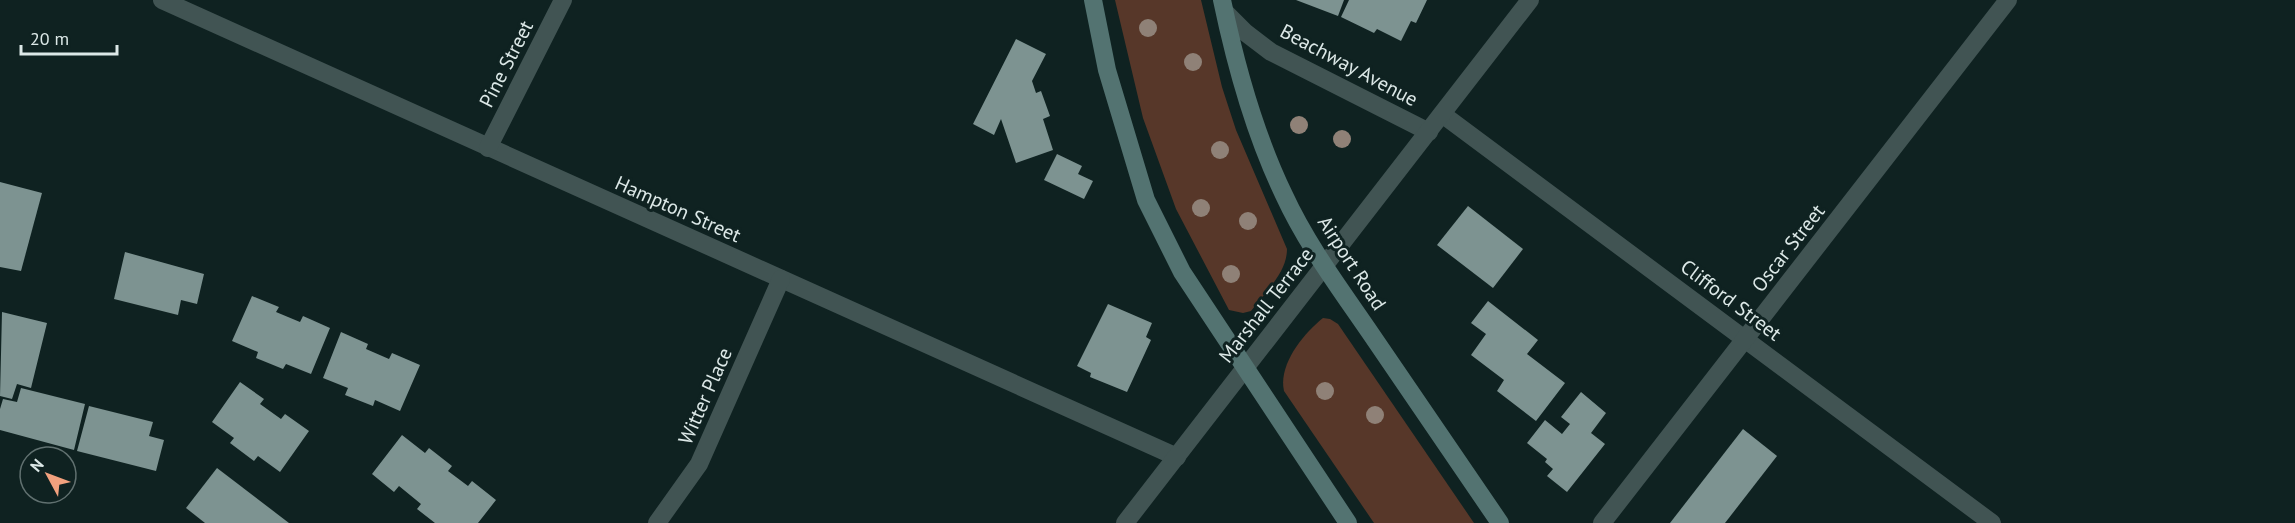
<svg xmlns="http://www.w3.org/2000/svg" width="2295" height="523" font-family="'PT Sans',sans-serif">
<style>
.green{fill:#573729}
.building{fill:#7d9391}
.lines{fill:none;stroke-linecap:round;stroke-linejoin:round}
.street{stroke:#415453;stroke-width:18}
.secondary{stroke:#537371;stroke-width:18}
.tree{fill:#8f8177}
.labels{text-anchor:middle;stroke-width:6;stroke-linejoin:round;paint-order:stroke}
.street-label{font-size:20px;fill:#dce8e7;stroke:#0f2221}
</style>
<rect width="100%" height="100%" fill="#0f2221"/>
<g class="green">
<path d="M1115,0h86l21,87 14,43 51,119c0,24 -22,43 -36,62l-8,2 -14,-3 -53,-101 -33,-91z"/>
<path d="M1323,318l7,1 8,5 136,199h-100l-90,-132c-6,-26 19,-57 39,-73z"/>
</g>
<g class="building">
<path d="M1296,0h48l-6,16z"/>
<path d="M1349,0h78l-11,23 -5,-2 -10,20 -24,-12 -3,4 -33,-16z"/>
<path d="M1016,39l30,15 -14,27 4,12 5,-2 9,25 -7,3 10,31 -37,13 -15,-44 -7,16 -21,-11z"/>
<path d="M1057,154l25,12 -4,8 15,7 -9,18 -40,-19z"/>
<path d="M0,182l42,11 -21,78 -21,-4z"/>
<path d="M1468,206l55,43 -30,39 -56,-43z"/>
<path d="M125,252l79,22 -7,30 -16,-4 -3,15 -64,-16z"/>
<path d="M252,296l27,11 -3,5 24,10 3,-6 27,12 -19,46 -25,-10 -3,5 -27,-11 2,-6 -26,-11z"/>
<path d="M1488,301l50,39 -11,14 38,29 -29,38 -39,-30 7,-11 -33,-25 15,-21 -15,-11z"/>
<path d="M1108,304l44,19 -6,14 5,3 -24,52 -37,-15 1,-4 -14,-7z"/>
<path d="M2,312l45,11 -16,65 -14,-4 -5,15 -12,-3z"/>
<path d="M341,332l27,12 -2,5 23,10 3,-6 28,12 -20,46 -25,-11 -2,6 -28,-11 3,-7 -25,-10z"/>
<path d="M240,382l24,17 -4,5 21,15 4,-5 24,17 -29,41 -22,-16 -4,5 -24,-18 4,-5 -22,-16z"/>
<path d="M21,388l64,16 -11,46 -74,-20v-21l3,-10 14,3z"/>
<path d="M1581,392l25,21 -15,20 14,11 -38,48 -20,-16 6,-7 -8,-7 2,-3 -20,-16 18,-23 17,14 8,-10 -9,-7z"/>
<path d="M89,406l64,16 -4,14 15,4 -8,31 -79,-20z"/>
<path d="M1743,429l34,27 -52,67h-55z"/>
<path d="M402,435l23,18 4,-5 23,18 -4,5 20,15 4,-5 24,19 -18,23h-43l-18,-14 4,-5 -22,-18 -5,6 -22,-18z"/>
<path d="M217,468l72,55h-84l-19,-15z"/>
</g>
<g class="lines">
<g class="street">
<path d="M162,0l1015,457"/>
<path d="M1225,12l21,21 25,19 158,80"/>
<path d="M1442,114l550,409"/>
<path d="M488,148l75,-148"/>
<path d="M657,523l42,-59 82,-185"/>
<path d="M1125,523l405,-523"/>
<path d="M1602,523l406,-523"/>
</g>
<g class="secondary">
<path d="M1093,0l14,70 39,130 36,72 166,251"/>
<path d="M1222,0c14,67 32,133 62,195 23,50 57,95 87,139 43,63 86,126 129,189"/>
</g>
</g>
<g class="tree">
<circle cx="1148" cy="28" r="9"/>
<circle cx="1193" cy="62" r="9"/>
<circle cx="1299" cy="125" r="9"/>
<circle cx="1342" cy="139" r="9"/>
<circle cx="1220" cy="150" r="9"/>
<circle cx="1201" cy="208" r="9"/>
<circle cx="1248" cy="221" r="9"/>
<circle cx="1231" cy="274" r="9"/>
<circle cx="1325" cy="391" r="9"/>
<circle cx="1375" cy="415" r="9"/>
</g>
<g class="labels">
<g class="street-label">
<text transform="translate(506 64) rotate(-63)" y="7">Pine Street</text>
<text transform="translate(1349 65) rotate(28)" y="7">Beachway Avenue</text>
<text transform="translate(678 209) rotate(24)" y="7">Hampton Street</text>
<text transform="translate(1788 248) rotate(-52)" y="7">Oscar Street</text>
<text transform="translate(1352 263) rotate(57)" y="7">Airport Road</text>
<text transform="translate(1731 300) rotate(37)" y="7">Clifford Street</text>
<text transform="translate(1266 305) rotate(-52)" y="7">Marshall Terrace</text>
<text transform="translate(705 396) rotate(-66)" y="7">Witter Place</text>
</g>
</g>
<g transform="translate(48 475) rotate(311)"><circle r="28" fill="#0f2221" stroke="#617170" stroke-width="1.5"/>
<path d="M0-4.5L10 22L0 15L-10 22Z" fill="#f2a17e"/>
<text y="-9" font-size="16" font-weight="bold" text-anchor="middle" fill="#dce8e7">N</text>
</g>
<path d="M21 45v9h96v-9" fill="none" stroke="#dce8e7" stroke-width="3"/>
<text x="30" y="45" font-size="18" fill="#dce8e7" stroke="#0f2221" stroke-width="4.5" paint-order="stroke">20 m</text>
</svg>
